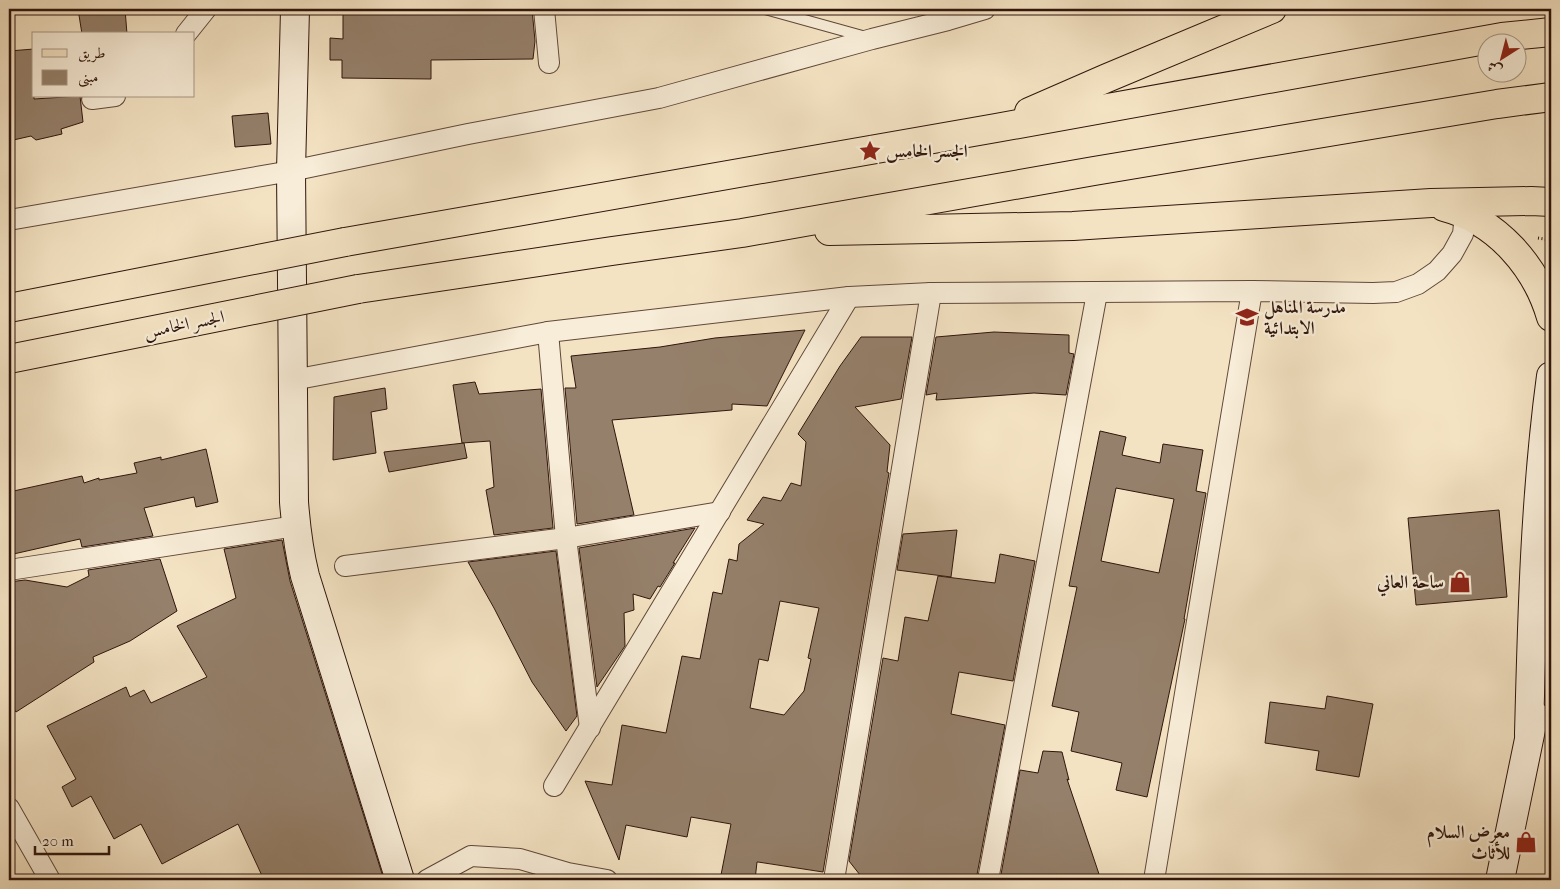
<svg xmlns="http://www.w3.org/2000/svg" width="1560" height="889" font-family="'IM FELL French Canon',Amiri,serif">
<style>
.building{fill:#95806b;stroke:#2f150c;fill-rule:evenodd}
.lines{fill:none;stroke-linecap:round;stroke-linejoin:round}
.lane-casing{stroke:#60483a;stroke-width:12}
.street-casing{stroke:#60483a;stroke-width:22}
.secondary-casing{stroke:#2f150c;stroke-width:30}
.primary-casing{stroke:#2f150c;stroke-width:30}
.path{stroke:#2f150c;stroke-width:3;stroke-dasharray:1 2.5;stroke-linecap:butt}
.lane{stroke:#f8edd8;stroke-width:10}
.street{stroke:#f8edd8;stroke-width:20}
.secondary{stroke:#f8edd8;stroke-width:28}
.primary{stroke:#f4e3c3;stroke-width:28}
.primary-bridge-casing{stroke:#2f150c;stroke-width:30;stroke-linecap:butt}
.primary-bridge{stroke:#f4e3c3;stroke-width:28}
.labels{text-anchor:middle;stroke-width:4.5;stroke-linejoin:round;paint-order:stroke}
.poi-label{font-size:18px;font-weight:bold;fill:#2f150c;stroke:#f8edd8;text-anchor:start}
.street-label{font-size:18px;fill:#2f150c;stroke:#f8edd8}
</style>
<rect width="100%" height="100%" fill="#f4e3c3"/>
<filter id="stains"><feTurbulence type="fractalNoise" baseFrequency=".004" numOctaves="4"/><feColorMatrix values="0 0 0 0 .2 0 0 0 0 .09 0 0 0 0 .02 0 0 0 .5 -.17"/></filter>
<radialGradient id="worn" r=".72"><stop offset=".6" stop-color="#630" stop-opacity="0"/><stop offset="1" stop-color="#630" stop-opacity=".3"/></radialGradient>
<g class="building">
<path d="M78,9h47l2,25h-45z"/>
<path d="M343,9h189l3,32 -2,18 -102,1v19l-89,-1v-18h-12v-22l13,1z"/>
<path d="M34,49v50l46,-3 3,26 -22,7 1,5 -26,6 -5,-4 -22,5v-90z"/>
<path d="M268,113l3,31 -36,3 -3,-31z"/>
<path d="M805,330l-38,76 -35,-2v6l-120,10 22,95 -57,9 -12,-136h11l-5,-32 89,-9 55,-9z"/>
<path d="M994,332l75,3v18l5,1 -8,41 -32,-2 -98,7 1,-7 -11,2 10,-58z"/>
<path d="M861,337h51l-11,62 -46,8 35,38 -3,27 2,1 -66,399 -65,-10h-1l-2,18h-35l11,-56 -40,-7 -4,20 -61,-12 -7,35 -34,-79 27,4 10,-60 44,8 16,-77 18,3 13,-67 9,2 7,-35 8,2 2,-17 25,-20 -17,-4 16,-23 18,4 10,-18 10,3 5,-44 -8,-8 42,-68zM780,601l39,7 -11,50 3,1 -7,32 -20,24 -34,-7 9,-49 9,2z"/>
<path d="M475,382l4,12 62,-5 12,139 -59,7 -8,-45 8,-3 -4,-46 -28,2 -9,-58z"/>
<path d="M385,388l2,21 -16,3 5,41 -43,7 1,-63z"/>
<path d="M1100,431l26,6 -4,18 38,8 3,-19 40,6 -7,41 10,2 -22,126h1l-38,178 -31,-7 6,-27 -51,-12 8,-39 -27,-6 25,-119 -8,-1zM1116,488l58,11 -15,74 -58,-12z"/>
<path d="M464,443l3,15 -78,14 -5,-20z"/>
<path d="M206,449l12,53 -22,5 -2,-10 -50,11 9,28 -71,11 -2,-8 -71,16v-63l73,-16 2,7 15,-5v2l38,-7 -3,-10 27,-6v3z"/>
<path d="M1499,510l8,87 -91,8 -8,-87z"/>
<path d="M695,528l-22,35h2l-15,24 -2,-1 -8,13 -17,-5 1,16 -10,3 1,33 -28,41 -18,-139z"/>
<path d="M957,530l-6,47 -54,-7 6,-36z"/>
<path d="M282,540l8,41 94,299h-120l-26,-56 -76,40 -21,-40 -27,15 -23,-43 -19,11 -10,-20 14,-8 -29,-53 79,-39 4,10 14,-7 7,13 56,-26 -30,-51 59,-28 -12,-49z"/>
<path d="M556,551l21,165 -11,15 -34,-49 -38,-74 -26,-46z"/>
<path d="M1000,554l35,7 -22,120 -54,-9 -8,42 54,11 -29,155h-112l-15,-19 34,-203 15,3 7,-44 23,4 10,-45 57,7z"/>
<path d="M160,559l17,52 -47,30 -37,16 1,5 -78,50 -7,-11v-119l16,-2 42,7 22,-11 -1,-6z"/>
<path d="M1327,696l46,8 -14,73 -43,-7 3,-19 -54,-8 5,-41 55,7z"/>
<path d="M1043,751l19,1 7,28 -2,-1 34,101h-101l20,-110 18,3z"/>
</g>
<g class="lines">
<g class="lane-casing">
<path id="lane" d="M765,9l101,28"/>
</g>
<g class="street-casing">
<g id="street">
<path d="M544,9l5,54"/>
<path d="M186,34l20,-25"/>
<path d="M92,99l23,-3"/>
<path d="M9,220l282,-49 177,-37 191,-36 213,-59 76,-19 37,-11"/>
<path d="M548,332l18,206 24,190"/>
<path d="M293,380l255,-48 301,-35 82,-4 321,-2 121,2 23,-1 22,-8 19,-13 15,-17 11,-20 2,-20"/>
<path d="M345,566l221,-28 154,-26"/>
<path d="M9,570l287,-44"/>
<path d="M554,786l295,-489"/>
<path d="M9,808l41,72"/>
<path d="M427,880l44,-24 49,3 48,14 39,7"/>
<path d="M834,880l97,-587"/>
<path d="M988,880l109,-587"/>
<path d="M1154,880l98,-589"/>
</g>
</g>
<g class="secondary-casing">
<g id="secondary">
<path d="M295,9l-4,162 3,331c2,26 5,50 11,74l95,304"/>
<path d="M1529,734c3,-120 6,-239 22,-358"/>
<path d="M1500,880l34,-165"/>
</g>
</g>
<g class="primary-casing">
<g id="primary">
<path d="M1029,112l78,-34 165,-69"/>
<path d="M1444,207c53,14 92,59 107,110"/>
<path d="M829,231l244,-5 358,-23 100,-2 20,1"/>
<path d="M345,242l651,-114 506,-91 49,-5"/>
<path d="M358,289l254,-38 130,-18 352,-62 403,-67 54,-7"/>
</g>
</g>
<path class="path" d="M1538,238l13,2"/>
<use href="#lane" class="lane"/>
<use href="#street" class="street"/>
<use href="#secondary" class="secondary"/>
<use href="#primary" class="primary"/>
<g class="primary-bridge-casing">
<g id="primary-bridge">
<path d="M9,308l336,-66"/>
<path d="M9,359l349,-70"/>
</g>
</g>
<use href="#primary-bridge" class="primary-bridge"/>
</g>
<defs>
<g id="sight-bare" transform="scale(1.725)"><path d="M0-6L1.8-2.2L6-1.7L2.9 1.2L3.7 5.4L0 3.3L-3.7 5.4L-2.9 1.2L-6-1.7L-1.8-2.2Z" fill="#8f2418" stroke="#f8edd8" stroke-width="2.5" paint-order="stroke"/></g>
<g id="school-bare" transform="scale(1.725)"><path d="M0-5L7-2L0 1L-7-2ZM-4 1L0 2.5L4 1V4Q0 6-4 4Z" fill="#8f2418" stroke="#f8edd8" stroke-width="2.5" paint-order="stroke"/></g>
<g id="shop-bare" transform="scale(1.725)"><path d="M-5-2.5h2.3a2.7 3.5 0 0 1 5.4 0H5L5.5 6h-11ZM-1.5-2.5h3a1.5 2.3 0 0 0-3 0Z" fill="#8f2418" stroke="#f8edd8" stroke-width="2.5" paint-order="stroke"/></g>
</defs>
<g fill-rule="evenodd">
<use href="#sight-bare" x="870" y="151"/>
<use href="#school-bare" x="1247" y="317"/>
<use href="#shop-bare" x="1460" y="582"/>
<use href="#shop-bare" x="1526" y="842"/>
</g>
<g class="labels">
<g class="poi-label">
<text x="886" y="157">الجسر الخامس</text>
<text x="1264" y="313">مدرسة المناهل<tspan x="1264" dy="21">الابتدائية</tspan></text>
<text x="1444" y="588" text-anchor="end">ساحة العاني</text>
<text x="1510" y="838" text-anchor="end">معرض السلام<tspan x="1510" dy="21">للأثاث</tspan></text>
</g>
<g class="street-label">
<text transform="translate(184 324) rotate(-11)" y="6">الجسر الخامس</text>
</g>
</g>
<rect width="1560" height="889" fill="none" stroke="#f4e3c3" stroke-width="30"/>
<rect x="10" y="10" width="1540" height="869" fill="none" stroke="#2f150c" stroke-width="2.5"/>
<rect x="15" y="15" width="1530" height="859" fill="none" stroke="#2f150c"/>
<rect x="32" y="32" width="162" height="65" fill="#f8edd8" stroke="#a89786"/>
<rect x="42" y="49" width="25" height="8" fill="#f4e3c3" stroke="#a89786"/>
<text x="78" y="58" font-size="15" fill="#2f150c">طريق</text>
<rect x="42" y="70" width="25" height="15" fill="#95806b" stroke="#a89786"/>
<text x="78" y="82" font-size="15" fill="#2f150c">مبنى</text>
<g transform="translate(1502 58) rotate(216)"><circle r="24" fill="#f8edd8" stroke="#a89786"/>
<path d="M0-4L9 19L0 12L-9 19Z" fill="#8f2418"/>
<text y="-8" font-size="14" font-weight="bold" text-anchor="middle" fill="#2f150c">ش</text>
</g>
<path d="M35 846v8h74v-8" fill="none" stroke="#2f150c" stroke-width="2.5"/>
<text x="42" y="846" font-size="15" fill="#2f150c" stroke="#f8edd8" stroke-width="4" paint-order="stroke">20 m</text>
<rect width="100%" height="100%" filter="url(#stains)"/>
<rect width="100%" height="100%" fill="url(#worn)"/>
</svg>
